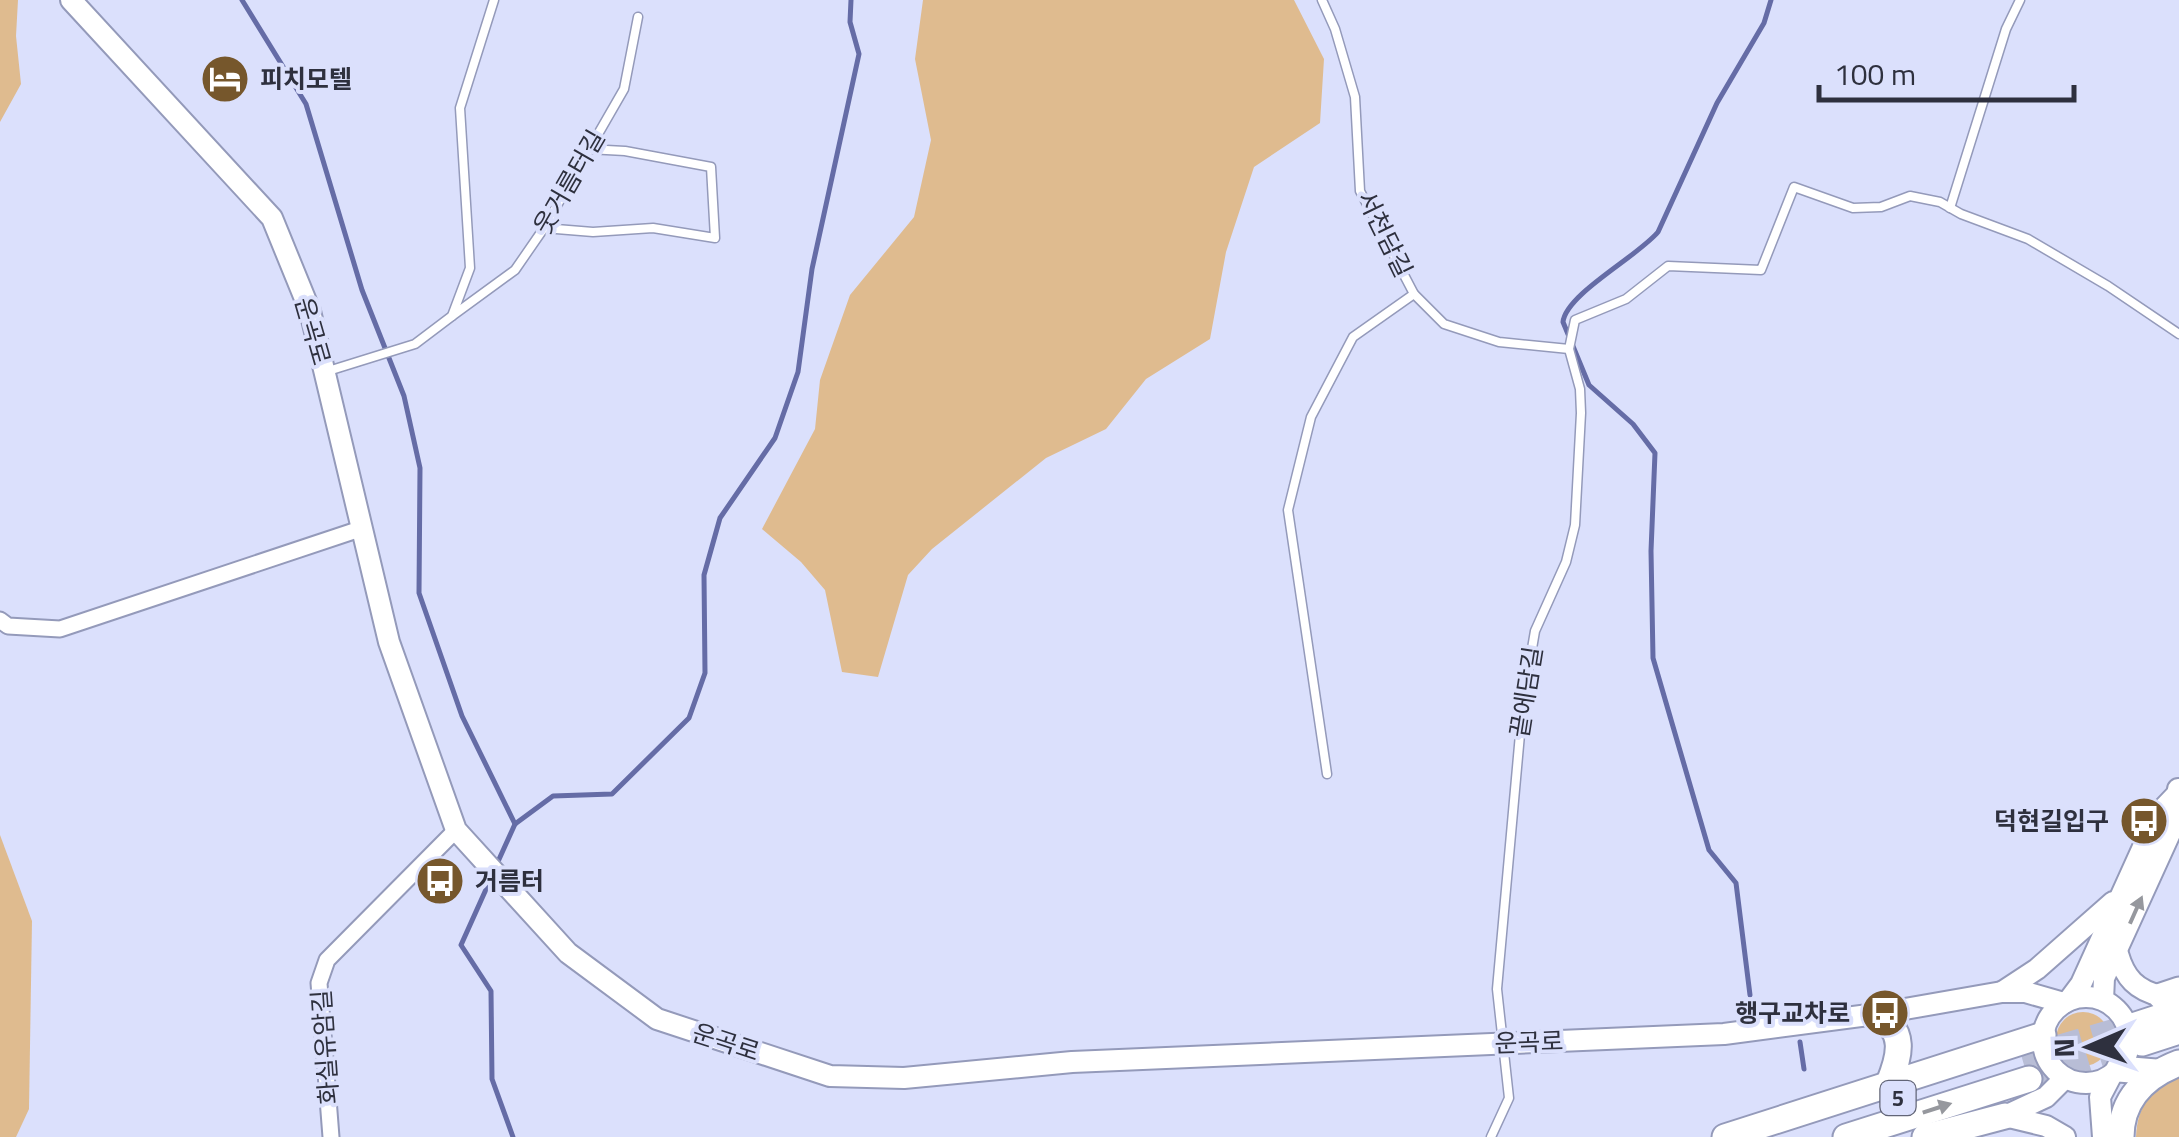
<svg xmlns="http://www.w3.org/2000/svg" width="2179" height="1137" font-family="'Titillium Web','Noto Sans KR',sans-serif">
<style>
.green{fill:#dfbb8f}
.lines{fill:none;stroke-linecap:round;stroke-linejoin:round}
.stream{stroke:#656ca6;stroke-width:5}
.trunk-tunnel{stroke:#b8bdd6;stroke-width:25;stroke-dasharray:25 12;stroke-linecap:butt}
.service-casing{stroke:#949aba;stroke-width:11}
.minor-casing{stroke:#949aba;stroke-width:19}
.tertiary-casing{stroke:#949aba;stroke-width:24}
.trunk-casing{stroke:#949aba;stroke-width:29}
.service{stroke:#fff;stroke-width:8}
.minor{stroke:#fff;stroke-width:15}
.tertiary{stroke:#fff;stroke-width:20}
.trunk{stroke:#fff;stroke-width:25}
.oneway{fill:#96989e}
.labels{text-anchor:middle;stroke-width:8;stroke-linejoin:round;paint-order:stroke}
.shield{fill:#dbe0fc;stroke:#626577;stroke-width:2.5}
.shield-label{font-size:22px;font-weight:bold;fill:#2e303e}
.poi-label{font-size:25px;font-weight:bold;fill:#2e303e;stroke:#dbe0fc;text-anchor:start}
.street-label{font-size:25px;fill:#2e303e;stroke:#dbe0fc}
</style>
<rect width="100%" height="100%" fill="#dbe0fc"/>
<g class="green">
<path d="M0,0h18l-2,36 5,48 -21,38z"/>
<path d="M923,0h371l30,59 -4,64 -66,44 -28,85 -16,87 -64,40 -40,50 -60,29 -114,91 -24,26 -30,102 -36,-5 -17,-82 -24,-28 -39,-33 53,-100 5,-49 30,-85 64,-78 17,-77 -16,-81z"/>
<path d="M0,835l32,86 -3,188 -13,28h-16z"/>
<circle cx="2083" cy="1039" r="27"/>
<path d="M2179,1074v63h-43c1,-32 16,-48 43,-63z"/>
</g>
<g class="lines">
<g class="stream">
<path d="M242,0l64,104 56,186 42,106 16,72 -1,125 43,123 53,108"/>
<path d="M496,866l19,-42 38,-28 59,-2 77,-76 16,-45 -1,-98 16,-57 55,-80 23,-66 14,-103 47,-215 -9,-32 1,-22"/>
<path d="M492,876l-31,69 30,46 1,88 21,58"/>
<path d="M1750,995l-14,-112 -27,-33 -56,-192 -2,-107 4,-98 -22,-29 -44,-39 -26,-63c3,-28 74,-65 95,-90l59,-129 47,-80 7,-23"/>
<path d="M1800,1042l4,27"/>
</g>
<g class="trunk-tunnel">
<path d="M2022,1058l114,-33"/>
<path d="M2029,1079l113,-36"/>
</g>
<g class="service-casing">
<g id="service">
<path d="M1322,0l13,29 20,68 5,94 54,103 30,30 55,18 70,7"/>
<path d="M1950,208l56,-179 14,-29"/>
<path d="M544,228l49,4 60,-4 62,10 -4,-71 -86,-16 -37,-2"/>
<path d="M452,316l63,-46 29,-42 80,-139 14,-72"/>
<path d="M325,372l90,-28 37,-28 18,-48 -10,-160 34,-108"/>
<path d="M1327,774l-39,-264 23,-93 42,-80 61,-43"/>
<path d="M1491,1137l18,-39 -12,-109 26,-288 12,-70 31,-69 9,-37 6,-112 -1,-24 -11,-40 6,-29 51,-21 42,-33 93,4 33,-83 59,21 28,-1 29,-11 30,6 21,12 67,25 80,47 71,48"/>
</g>
</g>
<g class="minor-casing">
<g id="minor">
<path d="M0,620l8,6 52,3 303,-101"/>
<path d="M331,1137l-12,-154 8,-23 129,-130"/>
</g>
</g>
<g class="tertiary-casing">
<g id="tertiary">
<path d="M71,0l201,218 38,93 79,331 67,188 112,123 89,66 173,57 74,2 168,-16 652,-28 152,-20 126,-22h23l39,11"/>
<path d="M2118,954c7,24 18,36 43,42"/>
<path d="M2002,992l35,-23 76,-67"/>
<circle cx="2086" cy="1040" r="43"/>
<path d="M2069,1000l12,-16 77,-170 21,-22"/>
<path d="M2103,1000l1,-22 73,-160 1,-29"/>
<path d="M2005,1116l41,-19 19,-19"/>
<path d="M2005,1116l41,10 19,11"/>
<path d="M2103,1137l-3,-40 11,-21"/>
</g>
</g>
<g class="trunk-casing">
<g id="trunk">
<path d="M2161,996l18,-6"/>
<path d="M1876,1014c31,16 24,42 13,69"/>
<path d="M2136,1025l43,-14"/>
<path d="M2142,1043l37,-12"/>
<path d="M2119,1069l37,3"/>
<path d="M1725,1137l318,-102"/>
<path d="M1846,1137l183,-58"/>
<path d="M1925,1137l80,-21"/>
<path d="M2121,1137c0,-38 24,-61 58,-74"/>
</g>
</g>
<use href="#service" class="service"/>
<use href="#minor" class="minor"/>
<use href="#tertiary" class="tertiary"/>
<use href="#trunk" class="trunk"/>
</g>
<defs><path id="oneway-solid" d="M-6-.8H1V-3.2L6.5 0L1 3.2V.8H-6Z" transform="scale(2.5)"/></defs>
<g class="oneway">
<use href="#oneway-solid" transform="translate(2136 910) rotate(-66)"/>
<use href="#oneway-solid" transform="translate(1937 1108) rotate(-18)"/>
</g>
<defs>
<g id="hotel-disc" transform="scale(2.5)"><circle r="9.5" fill="#76572c" stroke="#dbe0fc"/><path d="M-6-4.5h1.5V1H6V5H4.5V3h-9V5H-6ZM-4 0a1.8 1.8 0 1 1 3.6 0ZM.5 0V-2.5h3Q6-2.5 6 0Z" fill="#fff"/></g>
<g id="bus-disc" transform="scale(2.5)"><circle r="9.5" fill="#76572c" stroke="#dbe0fc"/><path d="M-5-6H5V4H4V6H2V4H-2V6H-4V4H-5ZM-3.5-4V0h7V-4ZM-3.5 1.2v1.5H-2V1.2ZM2 1.2v1.5H3.5V1.2Z" fill="#fff"/></g>
</defs>
<g fill-rule="evenodd">
<use href="#hotel-disc" x="225" y="79"/>
<use href="#bus-disc" x="2144" y="821"/>
<use href="#bus-disc" x="440" y="881"/>
<use href="#bus-disc" x="1885" y="1013"/>
</g>
<g class="labels">
<rect class="shield" x="1880.5" y="1081" width="35" height="34" rx="8"/>
<g class="shield-label">
<text x="1898" y="1106">5</text>
</g>
<g class="poi-label">
<text x="260" y="88">피치모텔</text>
<text x="2109" y="830" text-anchor="end">덕현길입구</text>
<text x="475" y="890">거름터</text>
<text x="1850" y="1022" text-anchor="end">행구교차로</text>
</g>
<g class="street-label">
<text transform="translate(569 182) rotate(-60)" y="9">웃거름터길</text>
<text transform="translate(1385 234) rotate(64)" y="9">서천담길</text>
<text transform="translate(313 331) rotate(74)" y="9">운곡로</text>
<text transform="translate(1526 692) rotate(-81)" y="9">끝에담길</text>
<text transform="translate(726 1042) rotate(18)" y="9">운곡로</text>
<text transform="translate(1529 1042) rotate(-2)" y="9">운곡로</text>
<text transform="translate(325 1047) rotate(-94)" y="9">화실유암길</text>
</g>
</g>
<g transform="translate(2089 1047) rotate(268)" stroke="#dbe0fc" stroke-width="8" paint-order="stroke">
<path d="M0-8L18 38L0 25L-18 38Z" fill="#2e303e"/>
<text y="-15" font-size="28" font-weight="bold" text-anchor="middle" fill="#2e303e">N</text>
</g>
<path d="M1819 85v15h255v-15" fill="none" stroke="#2e303e" stroke-width="5"/>
<text x="1834" y="85" font-size="30" fill="#2e303e" stroke="#dbe0fc" stroke-width="8" paint-order="stroke">100 m</text>
</svg>
